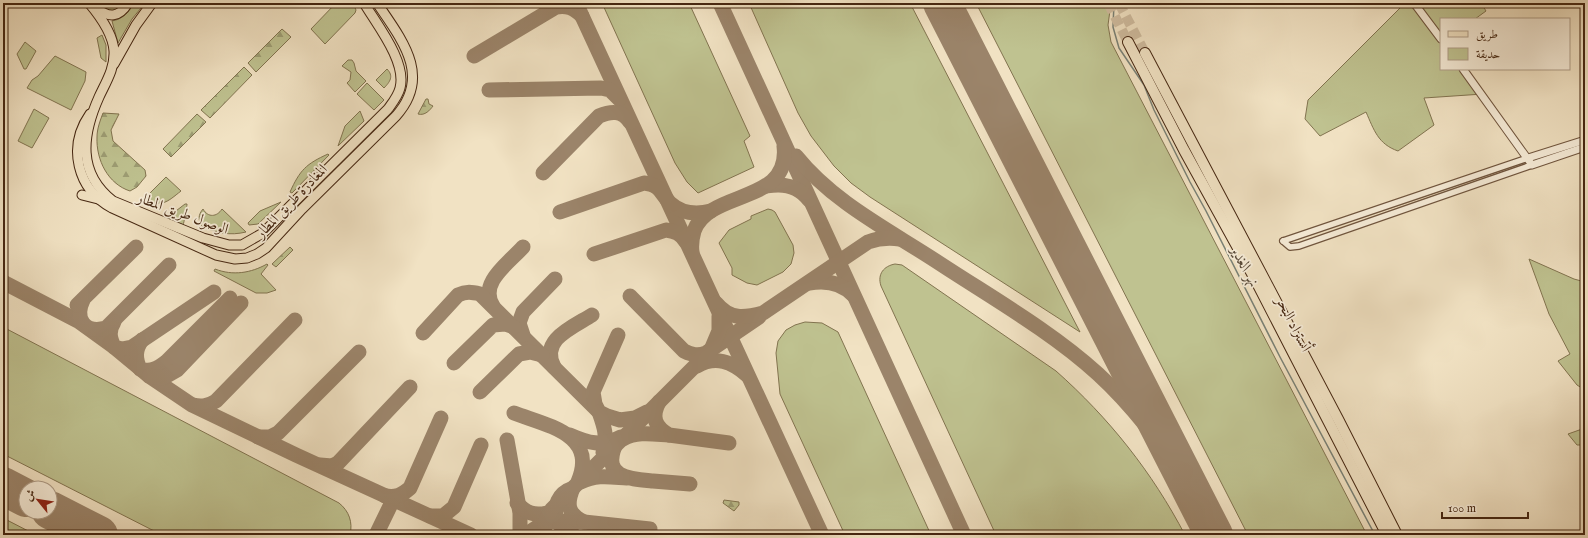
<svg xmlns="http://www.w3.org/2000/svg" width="1588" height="538" font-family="'IM FELL English',Amiri,serif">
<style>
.green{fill:#bfc290;stroke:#827450}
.forest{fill:url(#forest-firs);stroke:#827450}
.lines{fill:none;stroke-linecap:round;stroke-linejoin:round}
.stream{stroke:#798176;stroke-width:1.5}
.taxiway{stroke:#9b846a;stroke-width:15}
.runway{stroke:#9b846a;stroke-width:38}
.motorway-tunnel{stroke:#cfbc9f;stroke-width:10;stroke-dasharray:10 5;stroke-linecap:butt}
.minor-casing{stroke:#70553e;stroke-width:8}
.tertiary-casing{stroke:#70553e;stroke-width:9}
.primary-casing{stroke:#452611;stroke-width:11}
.motorway-casing{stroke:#452611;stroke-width:12}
.minor{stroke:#f6ecd8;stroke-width:5.5}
.tertiary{stroke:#f6ecd8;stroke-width:7}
.primary{stroke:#f1e2c3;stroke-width:9}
.motorway{stroke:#f1e2c3;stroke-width:10}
.labels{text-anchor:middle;stroke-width:3.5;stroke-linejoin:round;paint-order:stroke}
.street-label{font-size:15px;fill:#452611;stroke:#f6ecd8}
.water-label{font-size:16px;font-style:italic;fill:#5b4c3b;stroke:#f6ecd8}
</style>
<defs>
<pattern id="forest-firs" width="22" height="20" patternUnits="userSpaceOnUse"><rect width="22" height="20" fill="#bfc290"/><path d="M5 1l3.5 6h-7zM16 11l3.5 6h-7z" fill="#9d9d74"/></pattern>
</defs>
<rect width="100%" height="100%" fill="#f1e2c3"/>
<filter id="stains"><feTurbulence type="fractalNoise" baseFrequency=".005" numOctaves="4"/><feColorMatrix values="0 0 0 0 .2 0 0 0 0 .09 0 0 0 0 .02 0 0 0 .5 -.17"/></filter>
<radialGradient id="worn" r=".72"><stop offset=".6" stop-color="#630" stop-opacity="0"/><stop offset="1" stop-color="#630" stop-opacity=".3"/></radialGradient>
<g class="green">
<path d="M96,3h28l-5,6 -8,3 -9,-4z"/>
<path d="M134,3h11l-13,16 -14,24 -6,-22c11,-2 17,-9 22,-18z"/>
<path d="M336,3h17l3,7 -1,3 -30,31 -14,-15z"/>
<path d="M602,3h87l61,133 -6,5 10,26 -56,26 -11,-11 -12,-19z"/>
<path d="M749,3h161l170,329 -210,-135 -19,-14 -17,-17 -23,-30 -13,-23z"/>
<path d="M976,3h135l-3,22 3,17 256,493h-119z"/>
<path d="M1405,3h76l5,8 -11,8h-34v50h24l18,25 -59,4 10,27 -36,26c-20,-7 -24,-21 -32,-39l-46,24 -15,-17 3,-19z"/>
<path d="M102,35l4,10v17l-5,-4 -4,-20z"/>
<path d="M25,42l11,9 -10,18h-2l-7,-15z"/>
<path d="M55,56l31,16 -1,9 -14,29 -44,-22 5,-8 6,-4z"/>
<path d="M348,60h4l2,3 2,8 10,10 -11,11 -8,-9 3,-3 1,-8 -9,-6z"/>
<path d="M387,69c7,7 3,13 -3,19l-8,-8z"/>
<path d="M367,83l17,17 -10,10 -17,-16z"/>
<path d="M34,109l15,9 -17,30 -14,-7z"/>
<path d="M360,111l4,10 -26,25 7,-20z"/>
<path d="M328,154l1,1 -37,38 -2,-1c10,-22 16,-28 38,-38z"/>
<path d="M166,177l15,14c-14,11 -19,17 -36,7z"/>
<path d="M281,202l-23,22 -9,1 -1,-2 12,-12z"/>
<path d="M185,204h2c0,3 -3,19 -4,21l-19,-8 1,-2 7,-1z"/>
<path d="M203,209c5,9 14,8 19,0l24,23c-16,4 -30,1 -44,-6 -4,-6 -4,-11 1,-17z"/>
<path d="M768,209l4,1 3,2 18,33 1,8 -3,11 -8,8 -26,13 -10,-2 -15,-8v-7l-13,-25 10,-13 22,-11v-3z"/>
<path d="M1529,259l45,20 11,3v108l-8,-5 -19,-24 12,-7 -21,-40z"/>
<path d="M267,264l1,1 -7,9 15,16 -9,3h-11l-42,-22 1,-2c18,7 36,4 52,-5z"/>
<path d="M895,264l7,1 154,106c53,47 96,101 129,164h-189l-115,-249c-4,-12 3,-20 14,-22z"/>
<path d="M805,322l17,1 16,9 93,203h-86l-65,-141 -4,-41 2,-12 8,-11 9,-5z"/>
<path d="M3,327l336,176c10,8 14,19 11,32h-188l-159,-81z"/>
<path d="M1585,428v17h-8l-9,-11z"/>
<path d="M3,518l33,17h-33z"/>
</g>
<g class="forest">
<path d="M282,29l9,8 -35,35 -8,-9z"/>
<path d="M244,67l8,8 -42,43 -9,-8z"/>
<path d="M426,99h2l1,5 4,2c-3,4 -8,10 -15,8z"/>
<path d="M103,113l16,1 -8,16 2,11 32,29 1,6 -9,11 -7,4c-22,-7 -34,-31 -33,-54 0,-8 3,-16 6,-24z"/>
<path d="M197,114l9,8 -35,35 -8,-8z"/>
<path d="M290,247l3,3 -17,17 -4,-3z"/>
<path d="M724,500l15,2v3l-5,6 -11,-8z"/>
</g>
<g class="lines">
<path class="stream" d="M1114,3l-1,24 6,21 25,37 10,25 36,72 16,29 74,146 95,178"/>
<g class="taxiway">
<path d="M576,3l246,532"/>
<path d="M720,3l244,532"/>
<path d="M474,56l82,-49c11,-2 18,1 26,9"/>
<path d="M489,90l112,-2 9,2 9,9"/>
<path d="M796,156c37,46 91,73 140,105 53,35 115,70 162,113 35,32 63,70 90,109"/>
<path d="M543,173l56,-57c12,-5 23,-6 31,6"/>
<path d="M767,186c16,-3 32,0 42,14"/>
<path d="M560,212l84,-29c17,2 16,10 26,20 11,10 26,12 41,8"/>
<path d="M692,252c-1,-7 0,-14 2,-21 15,-42 97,-26 90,-85"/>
<path d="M594,254l72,-24c9,1 15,4 20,12"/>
<path d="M3,282l75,39 36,26 35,29 43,29 104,50 175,80"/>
<path d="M809,283c17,-3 32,-1 44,12"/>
<path d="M630,296l54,55c8,4 14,5 22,2l53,-36"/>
<path d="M83,300c-9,19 2,34 23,28l63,-63"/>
<path d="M716,303c14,17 28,15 47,10l105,-71c11,-4 20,-5 32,-3"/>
<path d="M77,305l59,-58"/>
<path d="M493,306c-15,-23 16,-43 30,-59"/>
<path d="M114,322c-6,9 -4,16 0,25l8,2 10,-2 82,-55"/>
<path d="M423,333l35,-38c8,-4 14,-3 22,-1l117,116"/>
<path d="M523,335l-4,-12 4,-11 32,-33"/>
<path d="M618,335l-25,57 2,12 4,8 8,4 13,4 15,-2 12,-6"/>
<path d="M142,340c-7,10 -7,18 -2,29 11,3 17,0 26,-7l64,-64"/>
<path d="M454,363l39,-38 12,-1 9,3"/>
<path d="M697,366c19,-11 35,-4 50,9"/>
<path d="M554,367c-15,-27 19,-40 38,-52"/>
<path d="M149,376l14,2 14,-8 64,-67"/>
<path d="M480,392l39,-38 11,-2 12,3"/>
<path d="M659,402c-8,15 -4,25 10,33l60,8"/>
<path d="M193,405c9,2 15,1 23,-4l79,-81"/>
<path d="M599,412c5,14 9,25 4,40"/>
<path d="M514,413c34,13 84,21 64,69"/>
<path d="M570,435c18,8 32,12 51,2"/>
<path d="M258,437h12l8,-4 81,-81"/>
<path d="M623,439c14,-8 30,-5 46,-4"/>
<path d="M507,440l13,73v22"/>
<path d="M615,446c-13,32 16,33 38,35 13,1 25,2 37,3"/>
<path d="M320,465l12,1 6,-3 72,-76"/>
<path d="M581,482c15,-8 30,-5 46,-4"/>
<path d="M573,488c-7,17 -5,26 11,34l-27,-1c-4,-15 1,-28 16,-33z"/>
<path d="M385,496c11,2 17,-1 25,-8l31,-70"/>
<path d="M517,503c9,10 17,13 30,10"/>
<path d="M430,516h13l11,-9 27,-62"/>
<path d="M584,522l66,7"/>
<path d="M376,535l17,-35"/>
<path d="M525,535l20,-13 12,-1 8,10 9,4"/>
<path d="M544,535l1,-13 7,-13 159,-159 8,-19v-15"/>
</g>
<g class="runway">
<path d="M942,3l272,532"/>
<path d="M3,486l23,12"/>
<path d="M50,510l49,25"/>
</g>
<g class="motorway-tunnel">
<path d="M1108,3l20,39"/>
<path d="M1119,3l26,50"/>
</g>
<g class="minor-casing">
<g id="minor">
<path d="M1283,241l7,6 9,-1 233,-81"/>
<path d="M1283,241l245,-83"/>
</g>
</g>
<g class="tertiary-casing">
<g id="tertiary">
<path d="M1414,3l27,36"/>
<path d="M1463,69l69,96 53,-18"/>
<path d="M1528,158l57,-18"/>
</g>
</g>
<g class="primary-casing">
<g id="primary">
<path d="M89,3c11,13 24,31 25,48 1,17 -8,31 -15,46 -17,38 -22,76 14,104l90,37 26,7h13l21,-12 125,-124c5,-7 10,-13 12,-21 7,-26 -23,-63 -36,-85"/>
<path d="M96,8c13,10 23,10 32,-5"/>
<path d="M114,64l22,-39 16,-22"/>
<path d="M90,114c-23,33 -13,75 22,94l104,47 19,4 12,-1 10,-4 9,-6 36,-39 94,-93c36,-40 6,-76 -19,-113"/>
<path d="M82,195l16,4"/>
</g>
</g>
<g class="motorway-casing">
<g id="motorway">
<path d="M1128,42l56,108 71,129 132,256"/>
<path d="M1145,53l193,366 59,116"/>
</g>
</g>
<use href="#minor" class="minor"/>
<use href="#tertiary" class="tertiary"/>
<use href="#primary" class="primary"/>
<use href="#motorway" class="motorway"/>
</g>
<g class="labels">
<g class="street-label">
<text transform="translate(291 201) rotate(-46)" y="5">المغادرة طريق المطار</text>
<text transform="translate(183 213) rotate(20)" y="5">الوصول طريق المطار</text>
<text transform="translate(1294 324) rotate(63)" y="5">أتستراد البحر</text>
</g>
<g class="water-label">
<text transform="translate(1246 266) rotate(62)" y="6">نهر الغدير</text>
</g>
</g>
<rect width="1588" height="538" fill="none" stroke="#f1e2c3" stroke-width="16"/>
<rect x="4" y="4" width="1580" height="530" fill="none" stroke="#452611" stroke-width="2"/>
<rect x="8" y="8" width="1572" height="522" fill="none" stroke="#452611"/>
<rect x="1440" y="18" width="130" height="52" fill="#f6ecd8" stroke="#af9d88"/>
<rect x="1448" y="31" width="20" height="6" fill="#f1e2c3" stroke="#af9d88"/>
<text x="1476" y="38" font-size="12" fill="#452611">طريق</text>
<rect x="1448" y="48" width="20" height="12" fill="#bfc290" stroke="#af9d88"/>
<text x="1476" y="58" font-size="12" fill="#452611">حديقة</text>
<g transform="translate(38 500) rotate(300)"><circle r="19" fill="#f6ecd8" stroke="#af9d88"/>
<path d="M0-3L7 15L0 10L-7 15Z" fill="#8f2418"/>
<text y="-6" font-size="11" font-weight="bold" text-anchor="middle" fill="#452611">ش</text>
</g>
<path d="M1442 512v6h86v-6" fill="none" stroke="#452611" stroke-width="2"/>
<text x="1448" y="512" font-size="12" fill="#452611" stroke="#f6ecd8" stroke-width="3" paint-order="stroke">100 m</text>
<rect width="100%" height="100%" filter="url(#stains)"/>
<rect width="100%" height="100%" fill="url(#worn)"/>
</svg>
